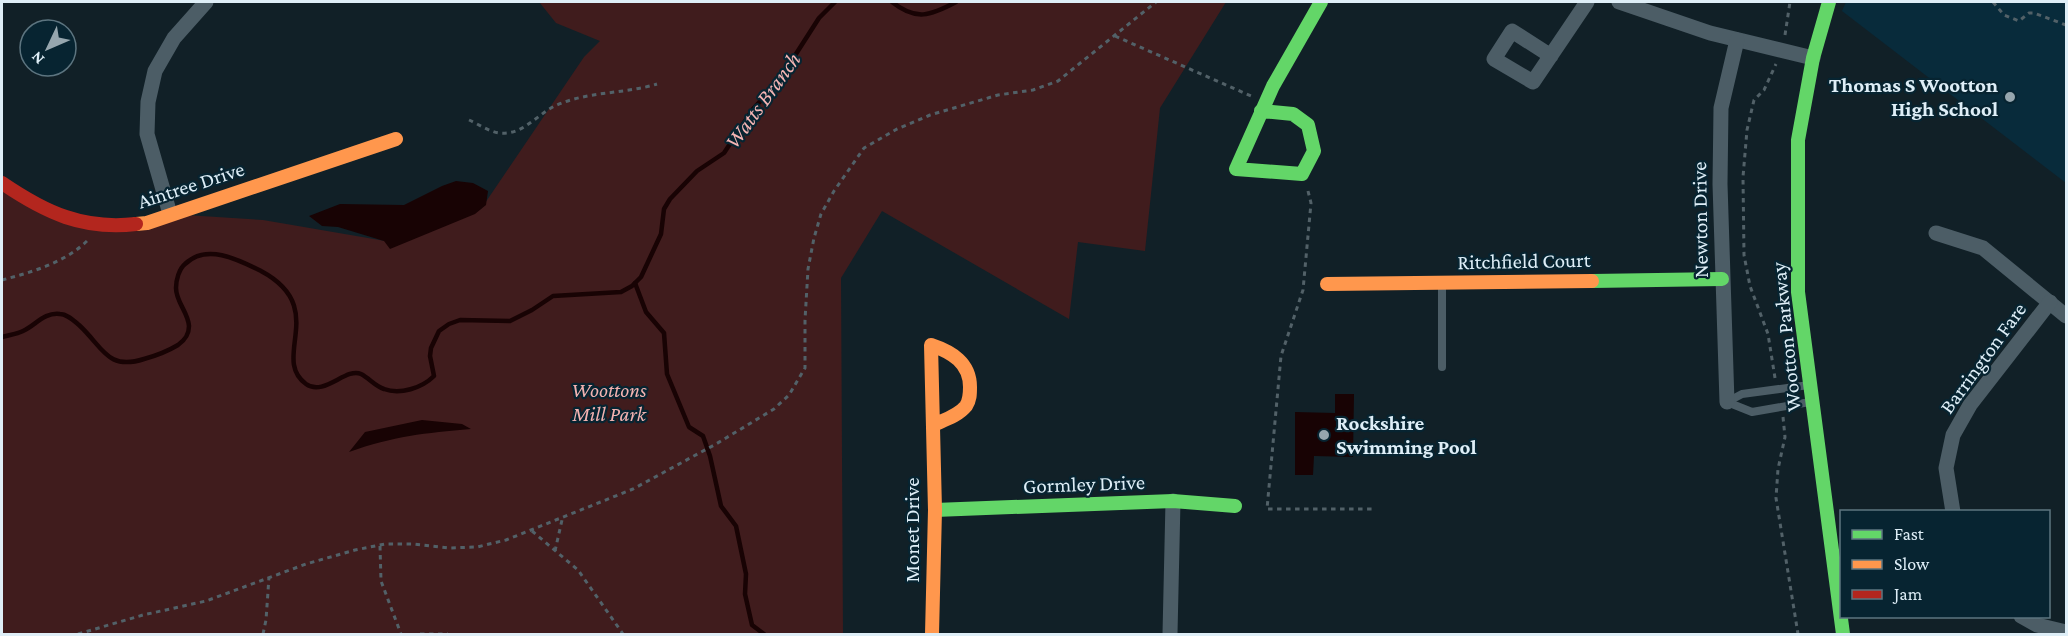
<svg xmlns="http://www.w3.org/2000/svg" width="2068" height="636" font-family="'Crimson Pro',serif">
<style>
.built{fill:#082b3b}
.green{fill:#401c1d}
.water{fill:#180304}
.lines{fill:none;stroke-linecap:round;stroke-linejoin:round}
.stream{stroke:#180304;stroke-width:4.5}
.path{stroke:#526168;stroke-width:3;stroke-dasharray:4.5 4.5;stroke-linecap:butt}
.lane{stroke:#4c5d66;stroke-width:8}
.street{stroke:#4c5d66;stroke-width:15}
.fast{stroke:#63d668;stroke-width:14}
.slow{stroke:#ff974d;stroke-width:14}
.jam{stroke:#b3261e;stroke-width:14}
.poi-dot{fill:#96a6ae;stroke:#072431;stroke-width:2}
.labels{text-anchor:middle;stroke-width:4.5;stroke-linejoin:round;paint-order:stroke}
.poi-label{font-size:21px;font-weight:bold;fill:#deeef7;stroke:#072431;text-anchor:end}
.street-label{font-size:21px;fill:#deeef7;stroke:#072431}
.park-label{font-size:21px;font-style:italic;fill:#f2b2b0;stroke:#072431}
.water-label{font-size:22px;font-style:italic;fill:#f5b5b4;stroke:#072431}
</style>
<rect width="100%" height="100%" fill="#112027"/>
<path class="built" d="M1846,2h220v181l-224,-172z"/>
<path class="green" d="M544,2h682l-66,106 -15,143 -67,-9 -9,77 -187,-108 -41,67 2,356h-841v-451l91,42 77,-11 93,6 134,23 84,-34 103,-152 16,-16 -44,-18 -16,-20z"/>
<g class="water">
<path d="M456,181l17,2 15,8 -2,14 -11,9 -85,35 -6,-8 -46,-14 -16,-1 -13,-10 31,-12 64,1 38,-19z"/>
<path d="M1335,394h19l-1,63 -39,-1 -1,19h-18v-63l40,1z"/>
<path d="M422,420l40,4 9,5c-46,4 -77,7 -122,23l16,-20z"/>
</g>
<g class="lines">
<g class="stream">
<path d="M892,2c24,19 38,14 64,0"/>
<path d="M635,283l11,29 18,21 3,41 22,53 14,9 7,20 11,50 15,20 10,48 -1,20 7,31 12,9"/>
<path d="M2,337c7,-2 15,-3 21,-6 13,-6 21,-19 37,-17 7,0 13,6 19,11 24,22 28,46 65,34 11,-3 24,-8 34,-14 7,-5 11,-10 11,-19 -1,-14 -13,-24 -13,-38 0,-8 3,-19 9,-24 22,-21 54,-4 76,7 69,37 9,87 45,113 18,13 40,-17 55,-10 8,4 14,12 23,15 16,6 38,-1 50,-13l-4,-20 1,-8 8,-17 10,-7 11,-4 50,1 22,-11 21,-14 68,-4 11,-6 9,-9 20,-43 3,-25 6,-10 27,-28 27,-18 29,-44 25,-27 41,-64 16,-16"/>
</g>
<g class="path">
<path d="M1993,2l11,13 15,6 10,-8h5l32,12"/>
<path d="M1785,35l5,-33"/>
<path d="M1115,36l136,60"/>
<path d="M469,120c9,4 21,12 30,13 24,3 39,-20 58,-28 32,-14 68,-11 100,-21"/>
<path d="M1308,191l3,12 -8,87 -22,66 -14,153h108"/>
<path d="M2,280c30,-8 62,-17 85,-39"/>
<path d="M1775,378l-7,-44 -18,-48 -6,-31 -1,-78 4,-47 7,-30 10,-10 12,-26"/>
<path d="M1783,417l2,20 -7,32 -2,29 22,136"/>
<path d="M532,531l46,39 45,64"/>
<path d="M380,546l1,35 20,53"/>
<path d="M555,551l7,-31"/>
<path d="M78,634l65,-19 63,-14 100,-37 49,-14 30,-6h28l36,4 28,-1 29,-7 127,-51 83,-45 58,-35 15,-14 16,-27v-48l3,-51 6,-31 7,-24 13,-23 30,-43 33,-19 33,-14 68,-20 35,-5 25,-9 98,-79"/>
<path d="M263,634l3,-14 3,-43"/>
<path d="M420,634h28"/>
</g>
<g class="lane">
<path d="M1442,367v-83"/>
<path d="M1727,402l25,10 58,-10"/>
<path d="M1727,402l15,-8 67,-9"/>
</g>
<g class="street">
<path d="M1619,2l91,31 103,25"/>
<path d="M1551,56l-39,-25 -18,28 39,23 54,-80"/>
<path d="M170,214l-23,-80 1,-32 7,-31 19,-33 32,-36"/>
<path d="M1936,233l47,15 83,68"/>
<path d="M1727,402l-7,-218 1,-76 16,-68"/>
<path d="M1953,512l-7,-44 7,-33 17,-30 80,-103"/>
<path d="M2021,616l16,9 29,7"/>
<path d="M1170,634l3,-133"/>
</g>
<g class="fast">
<path d="M1829,2l-16,56 -15,82v152l45,342"/>
<path d="M1261,111l32,3 15,11 6,26 -12,23 -66,-5 37,-83 48,-84"/>
<path d="M1592,281l130,-2"/>
<path d="M935,510l238,-9 62,5"/>
</g>
<g class="slow">
<path d="M136,224l11,-1 249,-84"/>
<path d="M1327,284l265,-3"/>
<path d="M932,634l3,-124 -4,-165c21,7 39,18 39,42 0,7 0,13 -4,19 -8,10 -22,14 -33,19"/>
</g>
<path class="jam" d="M2,183c44,30 81,47 134,41"/>
</g>
<g class="poi-dot">
<circle cx="2010" cy="97" r="6"/>
<circle cx="1324" cy="435" r="6"/>
</g>
<g class="labels">
<g class="poi-label">
<text x="1998" y="92">Thomas S Wootton<tspan x="1998" dy="24">High School</tspan></text>
<text x="1336" y="430" text-anchor="start">Rockshire<tspan x="1336" dy="24">Swimming Pool</tspan></text>
</g>
<g class="street-label">
<text transform="translate(191 185) rotate(-18)" y="7">Aintree Drive</text>
<text transform="translate(1700 220) rotate(-91)" y="7">Newton Drive</text>
<text transform="translate(1524 261) rotate(-1)" y="7">Ritchfield Court</text>
<text transform="translate(1786 337) rotate(-96)" y="7">Wootton Parkway</text>
<text transform="translate(1983 358) rotate(-54)" y="7">Barrington Fare</text>
<text transform="translate(1084 484) rotate(-2)" y="7">Gormley Drive</text>
<text transform="translate(912 530) rotate(-90)" y="7">Monet Drive</text>
</g>
<g class="park-label">
<text x="609" y="397">Woottons<tspan x="609" dy="24">Mill Park</tspan></text>
</g>
<g class="water-label">
<text transform="translate(762 100) rotate(-54)" y="8">Watts Branch</text>
</g>
</g>
<rect width="2068" height="636" fill="none" stroke="#deeef7" stroke-width="6"/>
<rect x="1840" y="510" width="210" height="108" fill="#072431" stroke="#5d7580" stroke-width="1.5"/>
<rect x="1852" y="530" width="30" height="9" fill="#63d668" stroke="#5d7580" stroke-width="1.5"/>
<text x="1894" y="540" font-size="18" fill="#deeef7">Fast</text>
<rect x="1852" y="560" width="30" height="9" fill="#ff974d" stroke="#5d7580" stroke-width="1.5"/>
<text x="1894" y="570" font-size="18" fill="#deeef7">Slow</text>
<rect x="1852" y="590" width="30" height="9" fill="#b3261e" stroke="#5d7580" stroke-width="1.5"/>
<text x="1894" y="600" font-size="18" fill="#deeef7">Jam</text>
<g transform="translate(48 48) rotate(226)"><circle r="28" fill="#072431" stroke="#5d7580" stroke-width="1.5"/>
<path d="M0-4.5L10 22L0 15L-10 22Z" fill="#96a6ae"/>
<text y="-9" font-size="16" font-weight="bold" text-anchor="middle" fill="#deeef7">N</text>
</g>
</svg>
